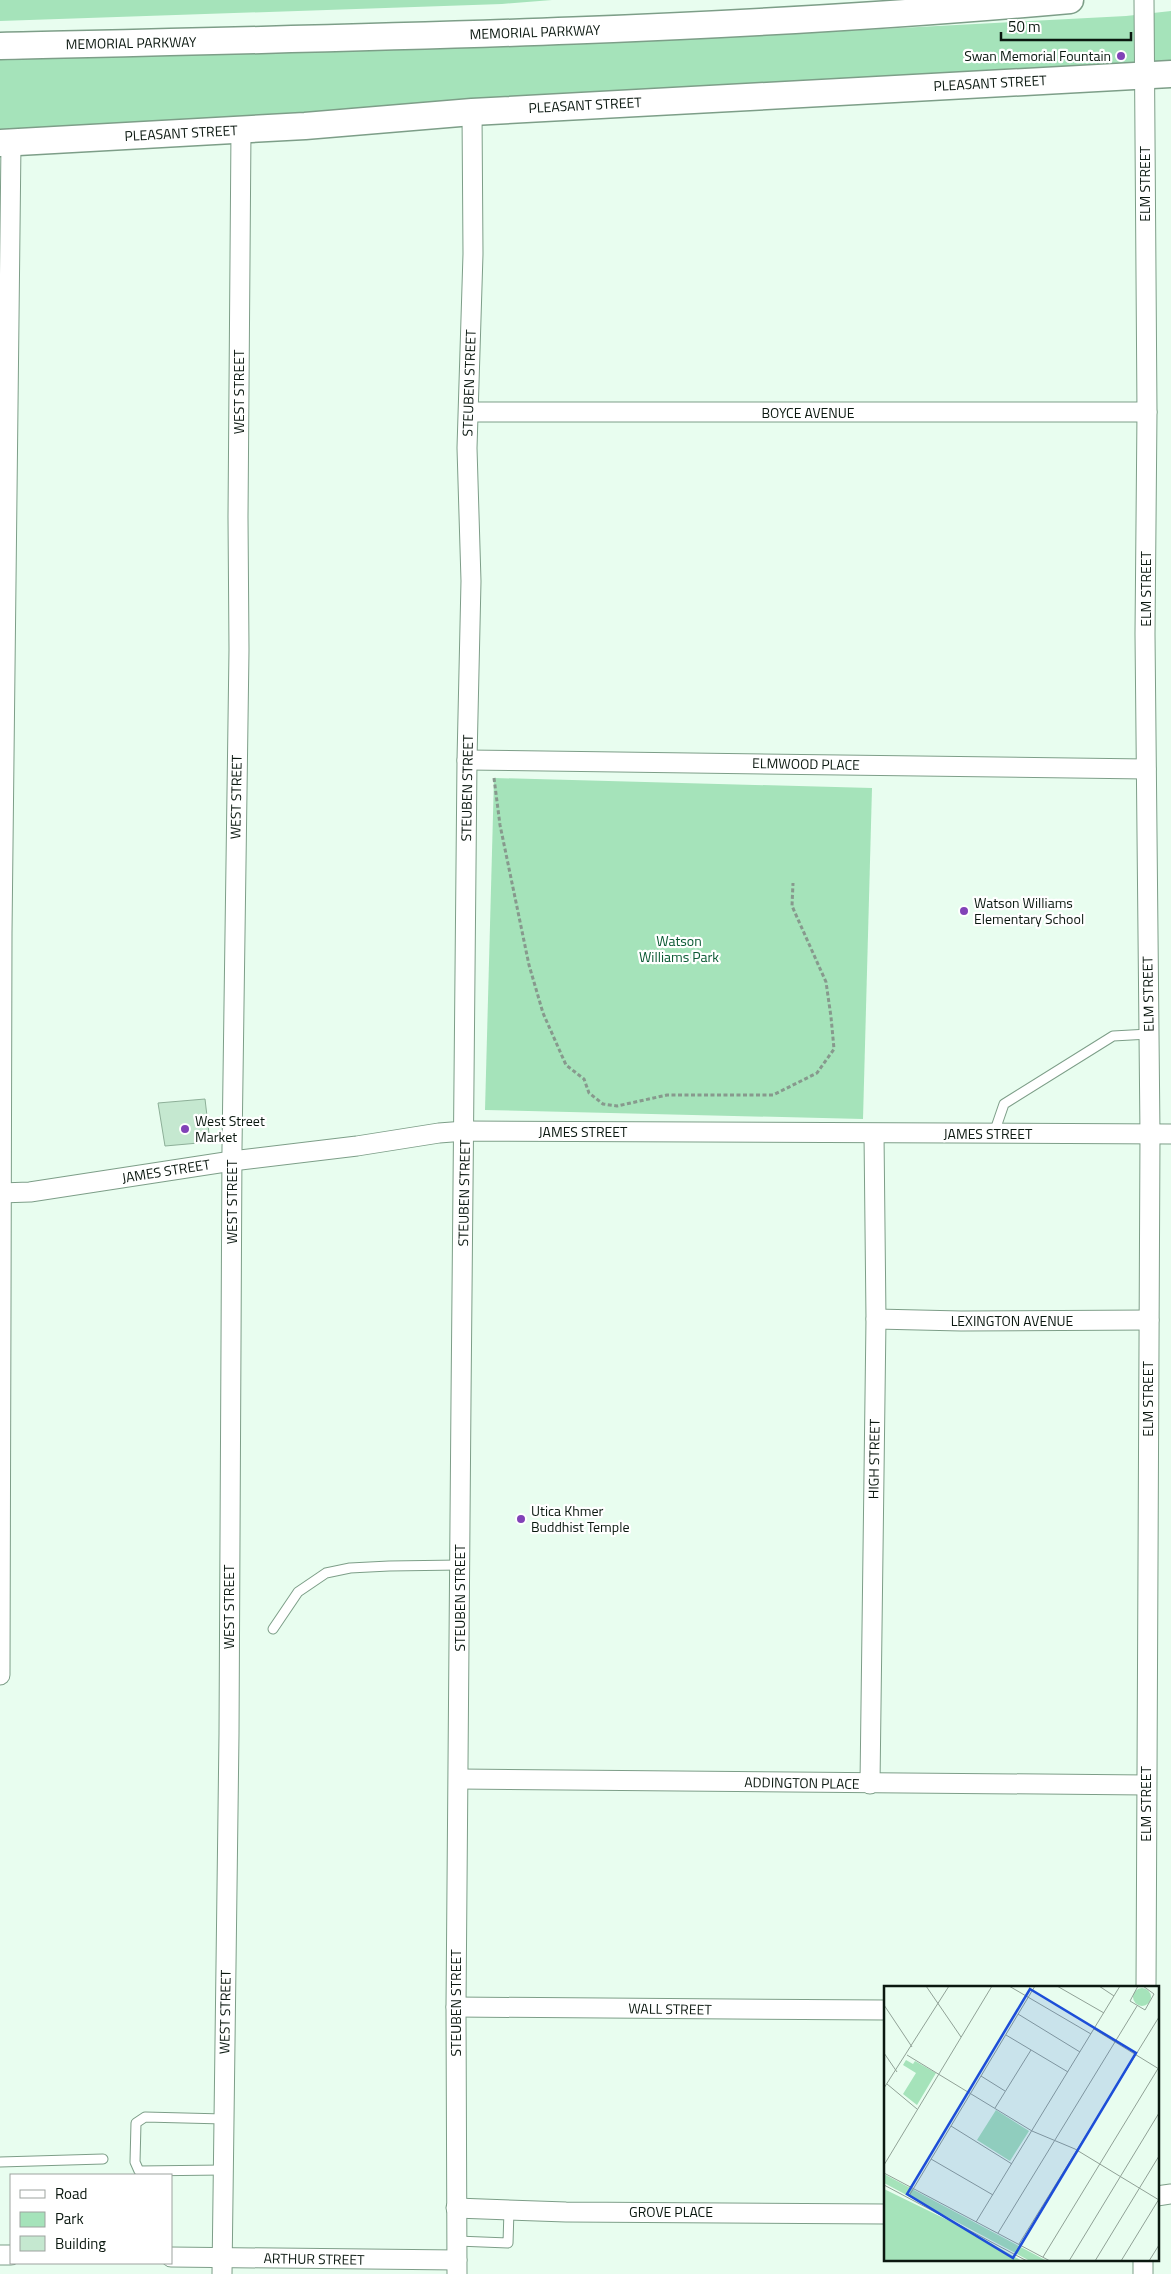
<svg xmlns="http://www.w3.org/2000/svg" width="1171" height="2274" font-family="'Titillium Web',sans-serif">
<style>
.green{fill:#a5e3ba}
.building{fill:#c5e8d0;stroke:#8daf98}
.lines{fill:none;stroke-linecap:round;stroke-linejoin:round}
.lane-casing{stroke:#7d9e88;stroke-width:11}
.street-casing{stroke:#7d9e88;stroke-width:21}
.secondary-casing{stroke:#7d9e88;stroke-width:29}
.path{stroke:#87998d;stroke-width:3;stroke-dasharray:4 2.5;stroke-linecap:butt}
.lane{stroke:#fff;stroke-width:9}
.street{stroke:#fff;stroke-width:19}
.secondary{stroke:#fff;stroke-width:26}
.poi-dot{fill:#8142b7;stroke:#fff;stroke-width:2}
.labels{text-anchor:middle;stroke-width:4.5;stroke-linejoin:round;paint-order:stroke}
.street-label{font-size:14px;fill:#0b1810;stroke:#fff}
.poi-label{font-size:14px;fill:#0b1810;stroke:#fff;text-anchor:start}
.park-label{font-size:14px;fill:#095832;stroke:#fff}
.inset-road{fill:none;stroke:#90a196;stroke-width:1}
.view{fill:#1d4ed8;fill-opacity:0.15;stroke:#1d4ed8;stroke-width:2.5}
.inset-edge{fill:none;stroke:#0b1810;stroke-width:2.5}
</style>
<rect width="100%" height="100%" fill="#e8fdef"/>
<g class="green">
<path d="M0,0h552l-50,4 -502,17z"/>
<path d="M1171,11v55l-1171,64v-70l651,-19 475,-25z"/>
<path d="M494,778l378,10 -9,331 -378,-9z"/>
</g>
<path class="building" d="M205,1099l5,43 -45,4 -7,-43z"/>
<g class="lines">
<g class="lane-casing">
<g id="lane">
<path d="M994,1133l10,-29 109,-68 36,-2"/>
<path d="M273,1629l25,-37 28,-19 24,-5 39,-2 71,-1"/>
<path d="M0,2162l103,-3"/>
<path d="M223,2170l-84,1 -4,-9 1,-39 9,-6 79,2"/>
<path d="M457,2241l51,2 1,-33"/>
</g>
</g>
<g class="street-casing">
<g id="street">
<path d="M1144,0l3,412 -2,222 5,500 -4,854"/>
<path d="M469,412h678"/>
<path d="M467,760l679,9"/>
<path d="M0,1193l30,-1 202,-31 125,-15 82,-13 26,-2 706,3"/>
<path d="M876,1319l85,2 188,-1"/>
<path d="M0,1675l2,-742 9,-790"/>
<path d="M459,1779l687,6"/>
<path d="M870,1784l6,-465 -2,-185"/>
<path d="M456,2007l429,3"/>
<path d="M1157,2196l14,-2"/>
<path d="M456,2208l110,4 319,2"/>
<path d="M0,2255h11"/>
<path d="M171,2257l286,3"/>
<path d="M222,2274l7,-540 3,-586 7,-498 -1,-133 3,-387"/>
<path d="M457,2274l-1,-267 5,-607 6,-640 4,-179 -4,-133 6,-194 -1,-142"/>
<path d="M1143,2274v-14"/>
</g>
</g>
<g class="secondary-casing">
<g id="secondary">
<path d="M0,46c357,-8 714,-14 1070,-46"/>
<path d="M0,143l305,-17 167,-14 699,-38"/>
</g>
</g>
<path class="path" d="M494,778l6,47 29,140 14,48 23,52 18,14 5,14 14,11 14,2 50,-11h106l44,-22 17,-24 -3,-32 -5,-35 -34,-76 1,-23"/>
<use href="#lane" class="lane"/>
<use href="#street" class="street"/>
<use href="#secondary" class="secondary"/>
</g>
<g class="poi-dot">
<circle cx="1121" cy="56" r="5"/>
<circle cx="964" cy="911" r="5"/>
<circle cx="185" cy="1129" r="5"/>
<circle cx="521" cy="1519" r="5"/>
</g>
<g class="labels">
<g class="street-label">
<text transform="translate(535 32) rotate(-2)" y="5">MEMORIAL PARKWAY</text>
<text transform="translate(131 43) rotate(-1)" y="5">MEMORIAL PARKWAY</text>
<text transform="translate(990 83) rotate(-3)" y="5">PLEASANT STREET</text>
<text transform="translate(585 105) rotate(-3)" y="5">PLEASANT STREET</text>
<text transform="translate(181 133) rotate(-3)" y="5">PLEASANT STREET</text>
<text transform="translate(1145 184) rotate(-90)" y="5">ELM STREET</text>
<text transform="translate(469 383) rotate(-88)" y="5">STEUBEN STREET</text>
<text transform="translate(239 392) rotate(-90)" y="5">WEST STREET</text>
<text x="808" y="418">BOYCE AVENUE</text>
<text transform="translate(1146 589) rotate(-90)" y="5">ELM STREET</text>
<text transform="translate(806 764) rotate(1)" y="5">ELMWOOD PLACE</text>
<text transform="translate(467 788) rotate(-89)" y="5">STEUBEN STREET</text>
<text transform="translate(236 797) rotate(-89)" y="5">WEST STREET</text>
<text transform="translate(1148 994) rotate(-91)" y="5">ELM STREET</text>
<text x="583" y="1137">JAMES STREET</text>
<text x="988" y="1139">JAMES STREET</text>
<text transform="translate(166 1171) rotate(-9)" y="5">JAMES STREET</text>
<text transform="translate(464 1193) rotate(-89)" y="5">STEUBEN STREET</text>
<text transform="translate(232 1202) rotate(-90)" y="5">WEST STREET</text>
<text x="1012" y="1326">LEXINGTON AVENUE</text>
<text transform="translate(1148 1399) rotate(-90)" y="5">ELM STREET</text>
<text transform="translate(874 1459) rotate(-89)" y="5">HIGH STREET</text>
<text transform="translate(460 1598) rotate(-90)" y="5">STEUBEN STREET</text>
<text transform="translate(229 1607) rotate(-90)" y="5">WEST STREET</text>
<text transform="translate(802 1783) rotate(1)" y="5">ADDINGTON PLACE</text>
<text transform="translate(1146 1804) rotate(-90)" y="5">ELM STREET</text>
<text transform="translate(456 2003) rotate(-90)" y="5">STEUBEN STREET</text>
<text transform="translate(670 2009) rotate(1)" y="5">WALL STREET</text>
<text transform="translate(225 2012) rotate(-89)" y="5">WEST STREET</text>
<text x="671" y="2217">GROVE PLACE</text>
<text transform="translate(314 2259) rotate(1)" y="5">ARTHUR STREET</text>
</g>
<g class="poi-label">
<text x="1111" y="61" text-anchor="end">Swan Memorial Fountain</text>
<text x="974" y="908">Watson Williams<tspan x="974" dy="16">Elementary School</tspan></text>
<text x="195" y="1126">West Street<tspan x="195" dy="16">Market</tspan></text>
<text x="531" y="1516">Utica Khmer<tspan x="531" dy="16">Buddhist Temple</tspan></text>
</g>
<g class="park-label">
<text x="679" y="946">Watson<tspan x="679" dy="16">Williams Park</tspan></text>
</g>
</g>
<g transform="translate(884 1986)">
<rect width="275" height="275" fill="#e8fdef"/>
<path d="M249 11a9 9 0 1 1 18 0a9 9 0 1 1-18 0ZM22,74l7,4 2,-3 21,12 -19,32 -14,-11 13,-21 -13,-8zM112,124l33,21 -19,30 -33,-21zM0,188l163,87h-17l-146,-78zM0,203l84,41 54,31h-138z" fill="#a5e3ba"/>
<path class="inset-road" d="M42,0l35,51M125,0l82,48M173,0l47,27M215,0l15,10M254,0l-8,15 15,9 9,-16 -11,-8M0,19l28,42M134,28l62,38M210,43l65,40M122,49l62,37M0,67l13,19M23,69l125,76 43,18 84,51M97,90l24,15M3,98l30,25M0,102l65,-102M111,122l36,-58M67,140l61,38M47,173l62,36M0,179l108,-179M0,187l166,88M0,199l143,76M25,210l126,-210M92,236l144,-236M114,247l139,-227M135,258l140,-227M159,271l116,-190M185,275l90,-148M211,275l64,-105M237,275l38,-62M265,275l10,-16"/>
<path class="view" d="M146,3l106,64 -123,205 -106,-64z"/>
<rect width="275" height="275" class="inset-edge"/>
</g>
<rect x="10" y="2174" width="162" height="90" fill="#ffffff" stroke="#9da39f"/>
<rect x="20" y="2190" width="25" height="8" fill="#ffffff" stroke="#9da39f"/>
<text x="55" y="2199" font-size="15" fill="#0b1810">Road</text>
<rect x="20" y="2212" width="25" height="15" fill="#a5e3ba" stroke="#9da39f"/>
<text x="55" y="2224" font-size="15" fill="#0b1810">Park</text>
<rect x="20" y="2236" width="25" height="15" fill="#c5e8d0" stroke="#9da39f"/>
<text x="55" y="2249" font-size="15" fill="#0b1810">Building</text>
<path d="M1001 32v8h130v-8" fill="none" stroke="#0b1810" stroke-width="2.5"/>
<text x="1008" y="32" font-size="15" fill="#0b1810" stroke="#ffffff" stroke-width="4" paint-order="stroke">50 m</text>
</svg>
